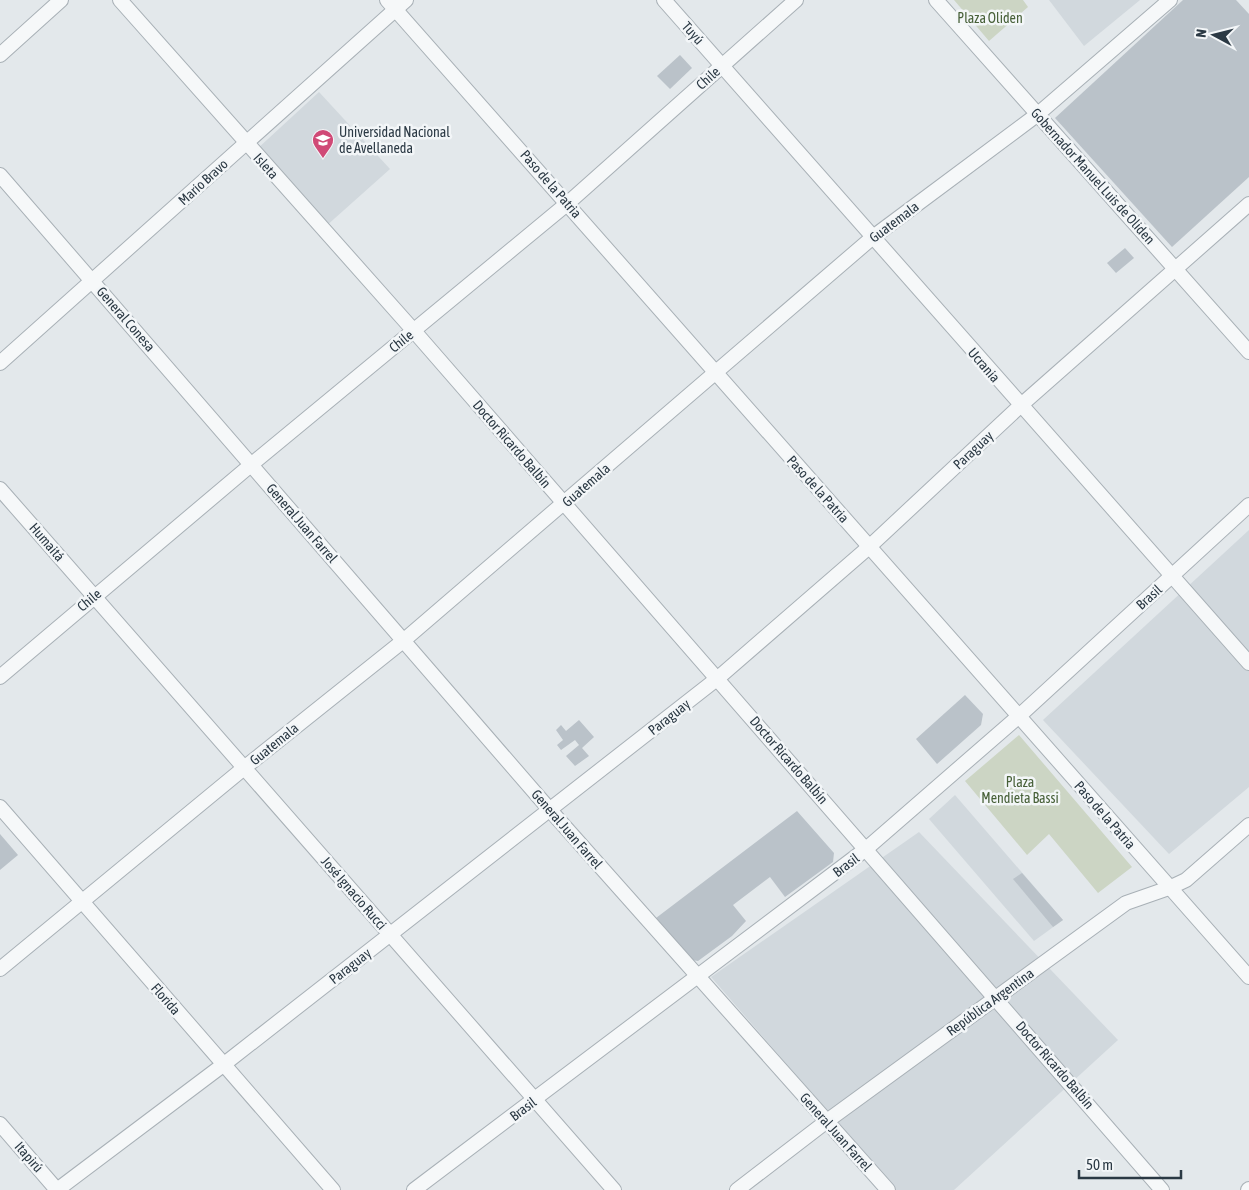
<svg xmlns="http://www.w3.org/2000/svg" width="1249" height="1190" font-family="'Asap Condensed',sans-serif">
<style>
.built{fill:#d1d8dd}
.green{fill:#ccd5c4}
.building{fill:#bac2c9}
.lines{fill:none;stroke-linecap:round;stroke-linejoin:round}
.street-casing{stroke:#a8b0b6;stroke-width:16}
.street{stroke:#f6f8f9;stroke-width:14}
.labels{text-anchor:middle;stroke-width:5;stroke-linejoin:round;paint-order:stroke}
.park-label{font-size:14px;fill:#476038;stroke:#f3f6f8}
.street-label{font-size:14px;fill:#2b3944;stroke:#f3f6f8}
.poi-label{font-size:14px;fill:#2b3944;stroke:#f3f6f8;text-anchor:start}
</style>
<rect width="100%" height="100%" fill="#e3e8eb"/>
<g class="built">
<path d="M1049,0h91l-56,46z"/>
<path d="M319,92l71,77 -65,58 -69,-77z"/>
<path d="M1249,530v257l-80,67 -126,-134z"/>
<path d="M955,795l108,125 -29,21 -105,-122z"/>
<path d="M919,832l199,208 -164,150h-58l-185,-213z"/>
</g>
<g class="green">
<path d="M954,0h69l5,7 -39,34z"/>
<path d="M1019,735l113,132 -34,26 -49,-59 -22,21 -62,-74z"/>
</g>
<g class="building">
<path d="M1183,0h53l13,14v163l-77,70 -117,-129z"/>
<path d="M680,55l12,13 -22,21 -13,-13z"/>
<path d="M1125,248l9,10 -18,15 -9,-10z"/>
<path d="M965,695l18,19 -2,11 -44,39 -21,-25z"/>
<path d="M579,720l15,17 -12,11 7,8 -14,10 -9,-10 13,-11 -4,-5 -14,10 -4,-5 6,-5 -7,-10 5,-5 5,6z"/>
<path d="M797,811l37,42 -1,9 -48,35 -15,-20 -37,28 13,16 -14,15 -34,25 -6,-1 -36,-42z"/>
<path d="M0,834l18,21 -18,15z"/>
<path d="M1022,873l41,47 -10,7 -40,-48z"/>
</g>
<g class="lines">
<g class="street-casing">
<g id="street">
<path d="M120,0l294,331 748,859"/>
<path d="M387,0l862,977"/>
<path d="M664,0l585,663"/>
<path d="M936,0l313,352"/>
<path d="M0,55l61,-55"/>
<path d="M0,175l550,635 338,380"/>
<path d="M0,363l406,-363"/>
<path d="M0,489l614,701"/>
<path d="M0,677l252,-213 316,-261 228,-203"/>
<path d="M0,807l333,383"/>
<path d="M0,969l244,-201 159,-127 470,-404 165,-123 132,-114"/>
<path d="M0,1124l57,66"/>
<path d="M57,1190l166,-125 495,-387 151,-131 151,-141 229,-202"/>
<path d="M414,1190l452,-341 153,-133 230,-211"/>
<path d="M737,1190l90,-69 299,-218 43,-15 17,-8 63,-55"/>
<path d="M1248,1190l1,-1"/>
</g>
</g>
<use href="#street" class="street"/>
</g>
<defs>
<g id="university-pin" transform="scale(1.125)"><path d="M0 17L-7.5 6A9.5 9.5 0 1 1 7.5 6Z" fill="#d04976" stroke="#f3f6f8"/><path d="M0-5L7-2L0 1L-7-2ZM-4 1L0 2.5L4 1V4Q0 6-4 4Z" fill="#fff"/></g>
</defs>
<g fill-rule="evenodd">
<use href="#university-pin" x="323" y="140"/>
</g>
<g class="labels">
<g class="park-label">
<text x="990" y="23">Plaza Oliden</text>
<text x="1020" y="787">Plaza<tspan x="1020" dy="16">Mendieta Bassi</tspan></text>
</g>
<g class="street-label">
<text transform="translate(693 33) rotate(49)" y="5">Tuyú</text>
<text transform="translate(708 78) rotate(-42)" y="5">Chile</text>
<text transform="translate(266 166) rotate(48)" y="5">Isleta</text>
<text transform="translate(1093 176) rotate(48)" y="5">Gobernador Manuel Luis de Oliden</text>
<text transform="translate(203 182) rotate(-42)" y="5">Mario Bravo</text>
<text transform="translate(551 184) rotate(49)" y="5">Paso de la Patria</text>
<text transform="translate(894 222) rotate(-37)" y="5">Guatemala</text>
<text transform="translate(126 319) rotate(49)" y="5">General Conesa</text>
<text transform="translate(401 341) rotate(-39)" y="5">Chile</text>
<text transform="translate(984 365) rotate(49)" y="5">Ucrania</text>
<text transform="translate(512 444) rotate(49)" y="5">Doctor Ricardo Balbín</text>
<text transform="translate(973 450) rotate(-43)" y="5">Paraguay</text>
<text transform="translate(586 485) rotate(-41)" y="5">Guatemala</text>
<text transform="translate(818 489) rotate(48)" y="5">Paso de la Patria</text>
<text transform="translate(302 523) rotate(49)" y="5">General Juan Farrel</text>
<text transform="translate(47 542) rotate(49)" y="5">Humaitá</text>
<text transform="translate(1149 597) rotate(-42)" y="5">Brasil</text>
<text transform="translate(89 600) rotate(-40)" y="5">Chile</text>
<text transform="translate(669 717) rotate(-38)" y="5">Paraguay</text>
<text transform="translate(274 744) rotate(-39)" y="5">Guatemala</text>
<text transform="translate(789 760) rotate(49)" y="5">Doctor Ricardo Balbín</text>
<text transform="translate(1105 815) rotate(49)" y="5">Paso de la Patria</text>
<text transform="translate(567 829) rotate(49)" y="5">General Juan Farrel</text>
<text transform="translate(846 865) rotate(-37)" y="5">Brasil</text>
<text transform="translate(354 893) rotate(49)" y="5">José Ignacio Rucci</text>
<text transform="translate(350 966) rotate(-38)" y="5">Paraguay</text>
<text transform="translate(166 999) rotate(49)" y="5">Florida</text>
<text transform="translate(990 1002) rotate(-36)" y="5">República Argentina</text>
<text transform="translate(1055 1065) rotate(49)" y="5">Doctor Ricardo Balbín</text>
<text transform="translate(523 1109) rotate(-37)" y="5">Brasil</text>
<text transform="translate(836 1132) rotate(48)" y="5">General Juan Farrel</text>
<text transform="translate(29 1157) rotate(49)" y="5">Itapirú</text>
</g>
<g class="poi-label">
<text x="339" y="137">Universidad Nacional<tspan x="339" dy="16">de Avellaneda</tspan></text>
</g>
</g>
<g transform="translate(1214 35) rotate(277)" stroke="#f3f6f8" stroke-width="4" paint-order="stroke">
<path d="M0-4L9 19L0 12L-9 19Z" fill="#2b3944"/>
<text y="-8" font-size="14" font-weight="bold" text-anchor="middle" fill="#2b3944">N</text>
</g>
<path d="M1079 1170v8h102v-8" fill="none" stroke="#2b3944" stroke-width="2.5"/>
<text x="1086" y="1170" font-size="15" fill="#2b3944" stroke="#f3f6f8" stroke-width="4" paint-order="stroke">50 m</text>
</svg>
